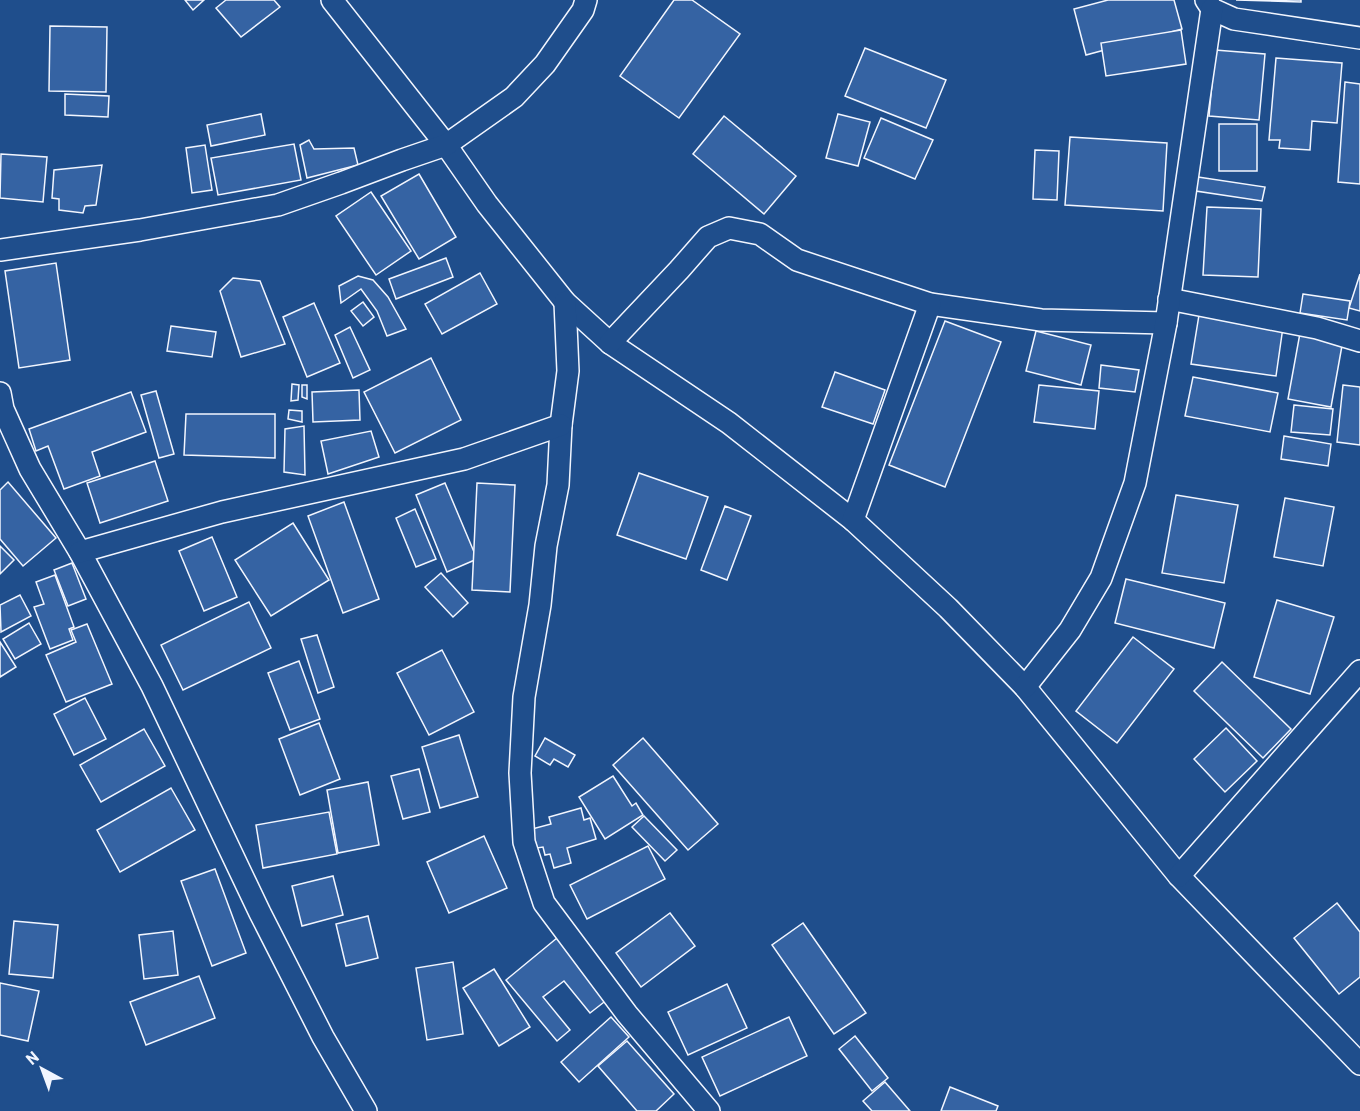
<svg xmlns="http://www.w3.org/2000/svg" width="1360" height="1111" font-family="Barlow,sans-serif">
<style>
.building{fill:#3563a3;stroke:#f2f6ff;stroke-width:1.5}
.lines{fill:none;stroke-linecap:round;stroke-linejoin:round}
.minor-casing{stroke:#f2f6ff;stroke-width:24}
.minor{stroke:#1f4e8c;stroke-width:21}
</style>
<rect width="100%" height="100%" fill="#1f4e8c"/>
<g class="building">
<path d="M185,0h19l-11,10z"/>
<path d="M226,0h48l6,7 -39,30 -25,-29z"/>
<path d="M674,0h18l48,34 -61,84 -59,-42z"/>
<path d="M1108,0h66l8,29 -96,26 -12,-46z"/>
<path d="M1236,0h65v2z"/>
<path d="M50,26l57,1 -1,65 -57,-1z"/>
<path d="M1181,30l5,34 -80,12 -5,-33z"/>
<path d="M865,48l81,32 -20,48 -81,-32z"/>
<path d="M1215,50l50,4 -6,66 -50,-4z"/>
<path d="M1276,58l66,5 -5,60 -25,-2 -2,29 -31,-2 1,-8h-11z"/>
<path d="M1345,82l15,2v100l-22,-2z"/>
<path d="M65,94l44,2 -1,21 -43,-2z"/>
<path d="M261,114l4,21 -54,11 -4,-21z"/>
<path d="M838,114l32,8 -12,44 -32,-8z"/>
<path d="M724,116l72,60 -32,38 -71,-60z"/>
<path d="M881,118l52,22 -18,39 -51,-21z"/>
<rect x="1219" y="124" width="38" height="47"/>
<path d="M1070,137l97,6 -4,68 -98,-6z"/>
<path d="M309,140l5,9 40,-1 4,17 -51,13 -7,-33z"/>
<path d="M294,144l7,36 -83,15 -7,-37z"/>
<path d="M205,145l7,45 -20,3 -6,-45z"/>
<path d="M1035,150l24,1 -2,49 -24,-1z"/>
<path d="M1,154l46,3 -4,45 -43,-4z"/>
<path d="M102,165l-6,40 -11,1 -2,7 -24,-3v-11l-7,-1 2,-28z"/>
<path d="M419,174l37,63 -37,22 -38,-63z"/>
<path d="M1198,177l67,10 -3,14 -66,-10z"/>
<path d="M371,192l40,59 -35,24 -40,-59z"/>
<path d="M1207,207l54,2 -3,68 -55,-2z"/>
<path d="M446,258l7,19 -57,22 -7,-20z"/>
<path d="M56,263l14,97 -51,8 -14,-97z"/>
<path d="M480,273l17,31 -55,30 -17,-30z"/>
<path d="M1360,274v37l-11,-3z"/>
<path d="M358,276l15,4 15,17 18,32 -19,7 -10,-25 -16,-22 -20,14 -2,-17z"/>
<path d="M233,278l27,3 25,63 -44,13 -21,-66z"/>
<path d="M1303,294l47,7 -3,19 -47,-7z"/>
<path d="M363,302l11,15 -11,9 -12,-15z"/>
<path d="M314,303l26,60 -33,14 -24,-60z"/>
<path d="M1199,315l84,12 -7,49 -85,-12z"/>
<path d="M945,321l56,21 -56,145 -56,-22z"/>
<path d="M171,326l45,6 -4,25 -45,-6z"/>
<path d="M350,327l20,43 -17,8 -18,-43z"/>
<path d="M1036,331l55,14 -10,40 -55,-14z"/>
<path d="M1300,333l43,7 -12,67 -43,-8z"/>
<path d="M431,358l30,62 -66,33 -31,-61z"/>
<path d="M1101,365l38,5 -4,22 -36,-4z"/>
<path d="M835,372l50,18 -12,34 -51,-17z"/>
<path d="M1193,377l85,16 -8,39 -85,-16z"/>
<path d="M292,384l7,1 -1,15 -7,1z"/>
<path d="M302,385h5v14l-5,-2z"/>
<path d="M1039,385l60,6 -4,38 -61,-7z"/>
<path d="M1343,385l17,2v58l-23,-3z"/>
<path d="M359,390l1,30 -47,2 -1,-30z"/>
<path d="M156,391l18,63 -15,4 -18,-63z"/>
<path d="M131,392l15,40 -54,20 8,24 -36,13 -16,-43 -12,5 -7,-22z"/>
<path d="M1294,405l39,4 -3,26 -39,-3z"/>
<path d="M289,410l13,1v11l-14,-3z"/>
<path d="M186,414h89v44l-91,-3z"/>
<path d="M304,426l1,49 -21,-3 1,-43z"/>
<path d="M371,431l8,26 -51,17 -7,-33z"/>
<path d="M1284,436l47,8 -3,22 -47,-7z"/>
<path d="M155,461l13,40 -68,22 -13,-40z"/>
<path d="M639,473l69,24 -22,62 -69,-24z"/>
<path d="M8,482l48,56 -33,28 -23,-27v-49z"/>
<path d="M445,483l32,76 -30,13 -31,-77z"/>
<path d="M477,483l38,2 -5,107 -38,-2z"/>
<path d="M1176,495l62,10 -14,78 -62,-10z"/>
<path d="M1285,498l49,9 -11,59 -49,-9z"/>
<path d="M344,502l35,97 -36,14 -35,-97z"/>
<path d="M725,506l26,10 -24,64 -26,-10z"/>
<path d="M415,509l21,50 -20,8 -20,-49z"/>
<path d="M293,523l36,57 -58,36 -36,-56z"/>
<path d="M212,537l25,60 -33,14 -25,-60z"/>
<path d="M0,546l14,14 -14,14z"/>
<path d="M72,563l14,36 -18,7 -14,-36z"/>
<path d="M441,573l27,30 -15,14 -28,-30z"/>
<path d="M55,575l19,52 -5,2 4,11 -23,9 -16,-42 10,-3 -8,-22z"/>
<path d="M1126,579l99,24 -11,45 -99,-25z"/>
<path d="M20,595l11,21 -30,16 -1,-27z"/>
<path d="M1277,600l57,17 -24,77 -56,-17z"/>
<path d="M249,602l22,46 -88,42 -22,-45z"/>
<path d="M29,623l12,21 -26,15 -12,-20z"/>
<path d="M87,624l25,60 -46,18 -20,-47 30,-13 -5,-12z"/>
<path d="M317,635l17,52 -16,6 -17,-54z"/>
<path d="M1133,637l41,32 -57,74 -41,-32z"/>
<path d="M0,642l16,25 -16,10z"/>
<path d="M442,650l32,62 -45,23 -32,-62z"/>
<path d="M299,661l21,58 -30,11 -22,-57z"/>
<path d="M1222,662l69,67 -28,29 -69,-67z"/>
<path d="M85,698l21,41 -32,16 -20,-41z"/>
<path d="M319,723l21,56 -40,16 -21,-56z"/>
<path d="M1226,728l31,33 -32,31 -31,-33z"/>
<path d="M144,729l21,37 -64,36 -21,-37z"/>
<path d="M459,735l19,62 -38,11 -18,-61z"/>
<path d="M545,738l30,17 -7,12 -14,-8 -4,6 -15,-9z"/>
<path d="M643,738l75,86 -30,26 -75,-85z"/>
<path d="M419,769l11,43 -27,7 -12,-43z"/>
<path d="M613,776l19,30 4,-3 7,12 -38,24 -26,-42z"/>
<path d="M368,782l11,63 -41,8 -11,-63z"/>
<path d="M171,788l24,42 -75,42 -23,-42z"/>
<path d="M581,808l3,12 6,-2 6,21 -29,9 4,15 -17,5 -4,-14 -5,1 -2,-8 -6,1 -5,-19 19,-5 -2,-7z"/>
<path d="M329,812l8,42 -74,14 -7,-43z"/>
<path d="M644,816l33,34 -12,11 -33,-34z"/>
<path d="M484,836l23,52 -58,25 -22,-51z"/>
<path d="M648,846l17,33 -78,40 -17,-34z"/>
<path d="M215,869l31,84 -34,13 -31,-85z"/>
<path d="M333,876l10,39 -41,11 -10,-40z"/>
<path d="M1337,903l23,29v45l-21,17 -45,-56z"/>
<path d="M670,913l25,33 -54,41 -25,-34z"/>
<path d="M368,916l10,42 -32,8 -10,-42z"/>
<path d="M14,921l44,4 -5,53 -44,-4z"/>
<path d="M803,923l63,90 -32,21 -62,-89z"/>
<path d="M173,931l5,44 -34,4 -5,-44z"/>
<path d="M557,938l51,61 -18,14 -26,-32 -21,16 27,33 -13,11 -51,-61z"/>
<path d="M453,962l10,72 -36,6 -11,-72z"/>
<path d="M494,969l36,58 -31,19 -36,-58z"/>
<path d="M199,976l16,42 -69,27 -16,-43z"/>
<path d="M0,983l39,8 -11,50 -28,-6z"/>
<path d="M727,984l20,44 -59,27 -20,-43z"/>
<path d="M611,1017l18,20 -50,45 -18,-20z"/>
<path d="M789,1017l18,39 -87,40 -18,-39z"/>
<path d="M855,1036l33,42 -16,13 -33,-42z"/>
<path d="M627,1041l47,53 -18,17h-19l-39,-45z"/>
<path d="M885,1082l25,29h-38l-9,-10z"/>
<path d="M950,1087l48,19 -2,5h-55z"/>
</g>
<g class="lines">
<g class="minor-casing">
<g id="minor">
<path d="M332,0l114,145 41,59 78,98 45,41 119,80 124,97 95,88 77,79 154,189 181,188"/>
<path d="M1206,0l6,9 22,10 126,19"/>
<path d="M0,250l140,-20 138,-25 63,-22 61,-23 44,-15 68,-48 31,-33 38,-54 3,-10"/>
<path d="M1169,299l148,29 43,13"/>
<path d="M565,302l3,69 -7,54 -3,60 -12,61 -6,59 -16,92 -4,76 4,69 20,61 83,111 82,97"/>
<path d="M610,343l69,-73 29,-33 21,-9 31,6 37,26 133,44 111,16 125,3"/>
<path d="M0,393l3,16 27,60 50,83 72,134 108,227 63,124 43,74"/>
<path d="M853,520l77,-216"/>
<path d="M80,552l142,-40 242,-53 97,-34"/>
<path d="M1025,687l45,-57 31,-52 34,-95 31,-160 46,-314"/>
<path d="M1179,876l181,-205"/>
</g>
</g>
<use href="#minor" class="minor"/>
</g>
<g transform="translate(42 1069) rotate(319)" stroke="#1f4e8c" stroke-width="4.5" paint-order="stroke">
<path d="M0-4.5L10 22L0 15L-10 22Z" fill="#f2f6ff"/>
<text y="-9" font-size="16" font-weight="bold" text-anchor="middle" fill="#f2f6ff">N</text>
</g>
</svg>
